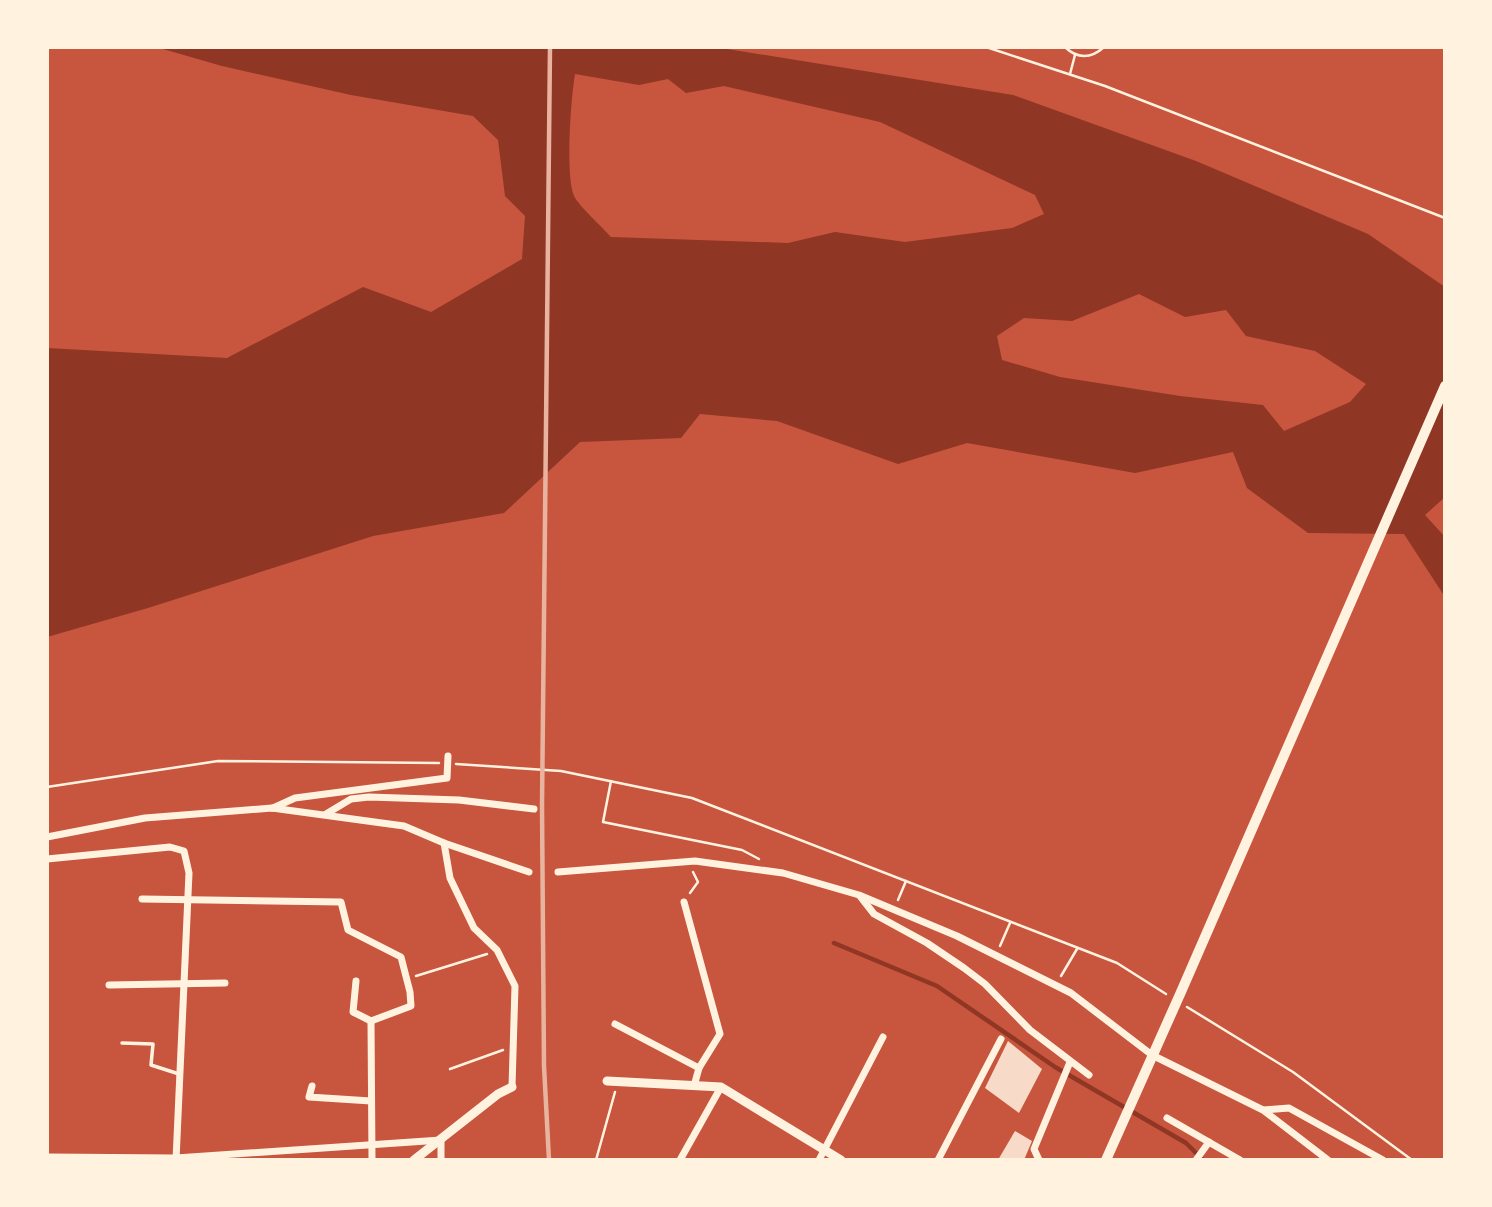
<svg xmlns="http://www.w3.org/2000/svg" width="1492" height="1207" font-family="'Varela Round',sans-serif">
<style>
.water{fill:#8f3625;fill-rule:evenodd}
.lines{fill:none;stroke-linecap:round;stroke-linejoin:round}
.stream{stroke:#8f3625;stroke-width:4.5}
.building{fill:#f7dbc8}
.path{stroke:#fff3e0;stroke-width:2.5}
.service{stroke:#fff3e0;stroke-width:3.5}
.minor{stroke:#fff3e0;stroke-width:7}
.tertiary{stroke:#fff3e0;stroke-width:9}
.primary{stroke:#fff3e0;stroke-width:10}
.rail{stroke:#e9b49f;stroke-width:4.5}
</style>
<rect width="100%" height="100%" fill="#c8553d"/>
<path class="water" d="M156,47h559l298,48 183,66 172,73 77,53v210l-20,18 20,22v60l-41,-63 -96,-1 -61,-45 -14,-36 -98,21 -168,-30 -69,21 -121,-43 -77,-7 -19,24 -101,4 -76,71 -131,23 -225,72 -101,29v-289l180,10 136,-71 68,25 91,-53 3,-43 -20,-20 -7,-56 -25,-24 -122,-21 -129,-29zM575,74l64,11 29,-6 18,14 38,-7 156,36 155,73 9,19 -32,14 -107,14 -70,-10 -47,11 -177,-6c-8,-9 -33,-32 -37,-41 -9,-21 -3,-98 1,-122zM1139,294l46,23 41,-7 20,26 69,15 51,33 -16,18 -66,29 -21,-26 -83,-9 -120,-19 -58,-17 -5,-24 27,-18 48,3z"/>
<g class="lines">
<path class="stream" d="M834,943l103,43 118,81 131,76 17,17"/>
</g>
<g class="building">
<path d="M1008,1041l34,28 -23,44 -34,-25z"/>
<path d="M1015,1131l17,10 -8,19h-26z"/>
</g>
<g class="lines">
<g class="path">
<path d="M986,47l119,39 340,132"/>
<path d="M1065,47c12,12 26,12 39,0"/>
<path d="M1070,74l5,-19"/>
<path d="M456,764l105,7 131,27 425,165 49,31"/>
<path d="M611,781l-8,41 139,28 17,9"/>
<path d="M47,787l171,-26 221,2"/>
<path d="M690,893l8,-11 -5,-10"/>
<path d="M898,900l8,-19"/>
<path d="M1000,946l10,-23"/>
<path d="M416,976l71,-22"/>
<path d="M1061,976l16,-27"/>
<path d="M1187,1007l106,65 119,88"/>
<path d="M450,1069l53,-19"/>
<path d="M596,1160l19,-68"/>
</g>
<path class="service" d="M122,1043l31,1 -2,21 28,9"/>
<g class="minor">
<path d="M273,808l22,-10 152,-20 1,-22"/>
<path d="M326,814l25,-15 18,-2 90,3 75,9"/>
<path d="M47,837l98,-19 127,-10 132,18 40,17 85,29"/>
<path d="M444,843l6,35 24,50 23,22 18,36 -3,101"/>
<path d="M47,859l123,-12 14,4 5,22 -13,287"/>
<path d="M558,872l137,-11 88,12 76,22 98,41 114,57 81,62 111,55 65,50"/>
<path d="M860,896l14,18 53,29 37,25 21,16 45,46 59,45"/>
<path d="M142,899l199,3 7,28 53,27 9,35 1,14 -40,15 -18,-9 3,-31"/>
<path d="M684,902l36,132 -21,34 -5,18"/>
<path d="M109,985l116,-2"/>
<path d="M371,1021l1,139"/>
<path d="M615,1024l84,44"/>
<path d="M312,1086l-3,11 62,4"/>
<path d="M1264,1110l25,-2 94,52"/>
<path d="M1167,1118l73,42"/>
<path d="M47,1157l129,1 265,-18v20"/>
<path d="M680,1160l41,-73"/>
<path d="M819,1160l64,-123"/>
<path d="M938,1160l63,-121"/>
<path d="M1039,1160l-5,-11 36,-87"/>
<path d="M1196,1160l13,-18"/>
</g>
<g class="tertiary">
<path d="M607,1081l114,6 120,73"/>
<path d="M414,1160l84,-66 14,-7"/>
</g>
<path class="primary" d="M1106,1160l75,-168 264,-606"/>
<path class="rail" d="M549,1160l-5,-94 -2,-260 8,-759"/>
</g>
<rect width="1492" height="1207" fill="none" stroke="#fff3e0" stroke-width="98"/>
</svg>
